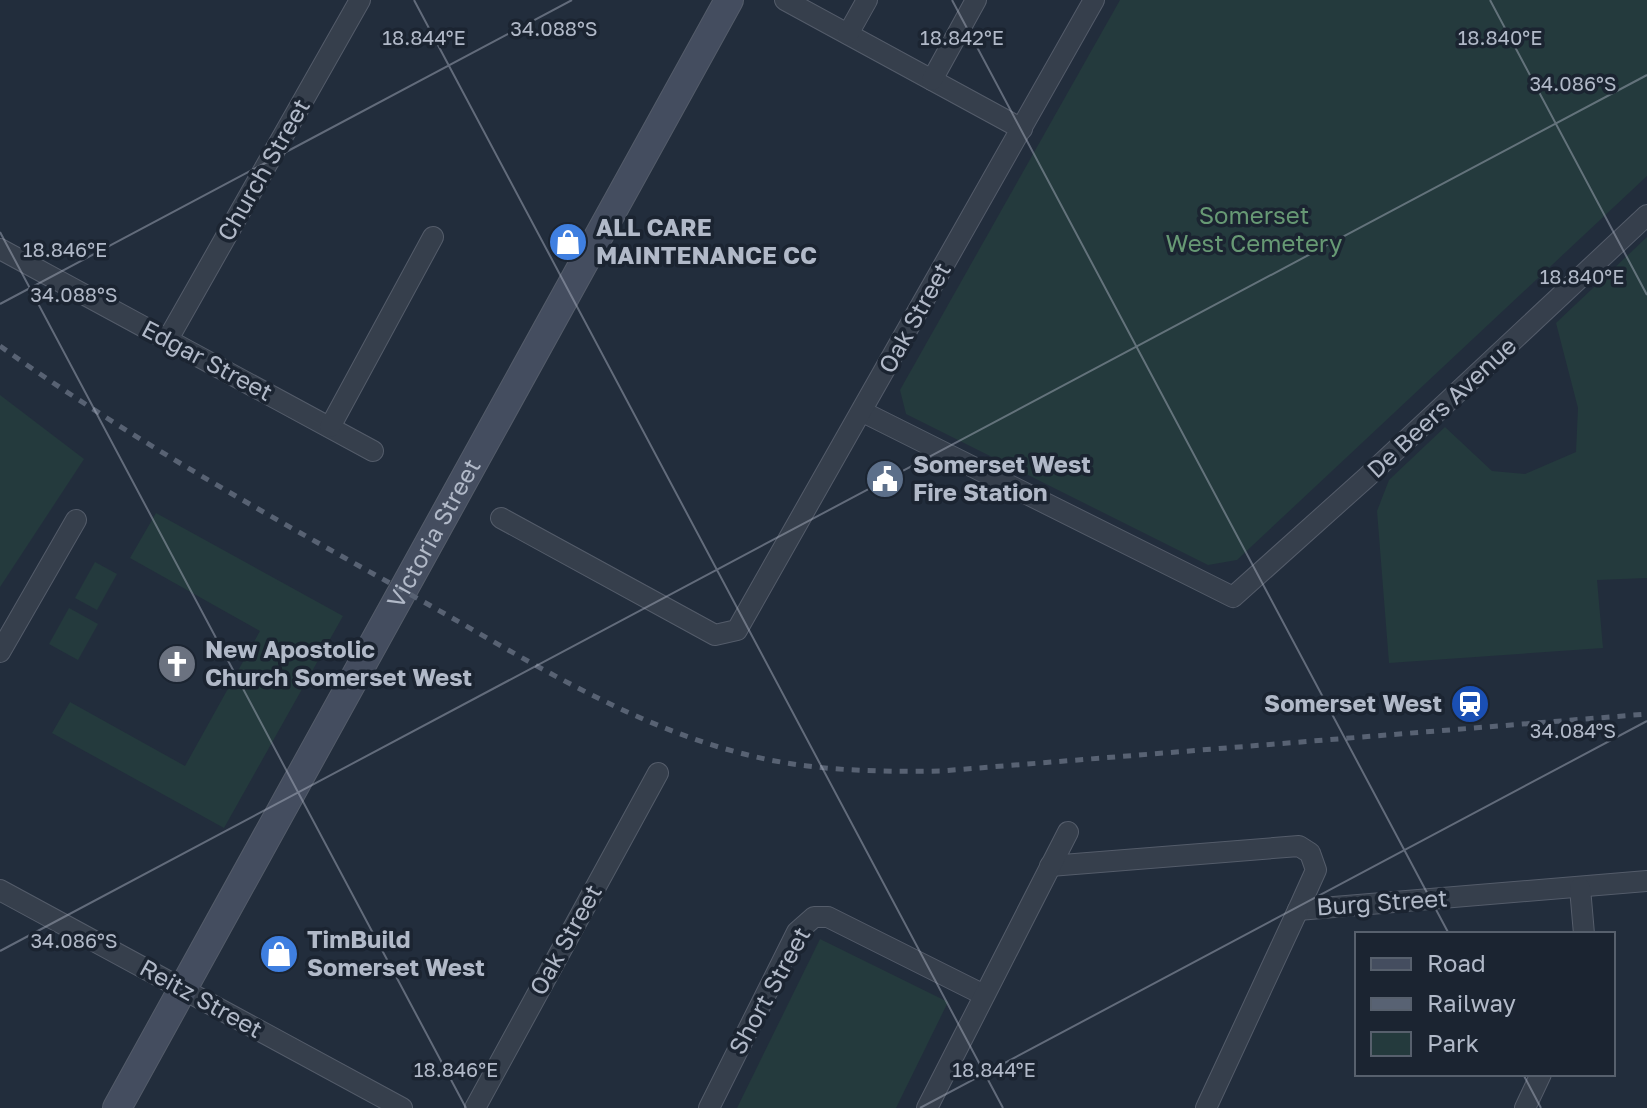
<svg xmlns="http://www.w3.org/2000/svg" width="1647" height="1108" font-family="'Golos Text',sans-serif">
<style>
.green{fill:#243a3d}
.lines{fill:none;stroke-linecap:round;stroke-linejoin:round}
.street-casing{stroke:#545c6a;stroke-width:22}
.secondary-casing{stroke:#545c6a;stroke-width:30}
.street{stroke:#363f4c;stroke-width:20}
.secondary{stroke:#444d5f;stroke-width:28}
.rail{stroke:#586273;stroke-width:5;stroke-dasharray:8 8;stroke-linecap:butt}
.ticks{fill:none;stroke:#b1b9c8;stroke-width:2;stroke-opacity:0.45}
.labels{text-anchor:middle;stroke-width:7;stroke-linejoin:round;paint-order:stroke}
.street-label{font-size:24px;fill:#b1b9c8;stroke:#1b2431}
.park-label{font-size:24px;fill:#679974;stroke:#1b2431}
.poi-label{font-size:24px;font-weight:bold;fill:#b1b9c8;stroke:#1b2431;text-anchor:start}
.ticks-label{font-size:20px;text-anchor:middle;fill:#b1b9c8;stroke:#1b2431;stroke-width:7;stroke-linejoin:round;paint-order:stroke}
</style>
<rect width="100%" height="100%" fill="#222d3c"/>
<g class="green">
<path d="M1120,0h527v176l-410,384 -29,5 -302,-151 -6,-24z"/>
<path d="M1647,237v341l-50,2 6,68 -214,15 -12,-152 12,-31 56,-53 47,44 33,3 51,-22 2,-44 -22,-85z"/>
<path d="M0,395l84,64 -84,128z"/>
<path d="M156,513l187,103 -119,212 -172,-95 18,-31 115,64 75,-135 -130,-73z"/>
<path d="M95,562l22,12 -20,36 -22,-12z"/>
<path d="M69,608l29,16 -20,36 -29,-16z"/>
<path d="M820,939l128,63 -52,106h-159z"/>
</g>
<g class="lines">
<g class="street-casing">
<g id="street">
<path d="M785,0l237,129"/>
<path d="M848,34l19,-34"/>
<path d="M932,80l44,-80"/>
<path d="M0,249l373,202"/>
<path d="M168,339l192,-339"/>
<path d="M863,412l370,185 134,-120 280,-262"/>
<path d="M330,427l103,-190"/>
<path d="M501,518l214,117 22,-5 357,-630"/>
<path d="M0,652l76,-132"/>
<path d="M1050,866l249,-20 11,7 6,17 -18,40 349,-29"/>
<path d="M1580,888l4,46"/>
<path d="M0,890l402,218"/>
<path d="M475,1108l183,-335"/>
<path d="M709,1108l88,-176 17,-15h14l156,78"/>
<path d="M927,1108l141,-276"/>
<path d="M1206,1108l92,-198"/>
<path d="M1525,1108l16,-34"/>
</g>
</g>
<g class="secondary-casing">
<g id="secondary">
<path id="s1" d="M117,1108l612,-1108"/>
</g>
</g>
<use href="#street" class="street"/>
<use href="#secondary" class="secondary"/>
<path class="rail" d="M0,346c137,98 284,178 431,260 101,57 203,121 317,149 63,16 128,17 193,16l706,-57"/>
</g>
<path class="ticks" d="M414,0l589,1108M952,0l497,934M1490,0l157,295M0,232l466,876M0,304l572,-304M0,951l1647,-876M1523,1074l18,34M920,1108l727,-387"/>
<defs>
<g id="shop-disc" transform="scale(2)"><circle r="9.5" fill="#3f7fe0" stroke="#1b2431"/><path d="M-5-2.5h2.3a2.7 3.5 0 0 1 5.4 0H5L5.5 6h-11ZM-1.5-2.5h3a1.5 2.3 0 0 0-3 0Z" fill="#fff"/></g>
<g id="civic-disc" transform="scale(2)"><circle r="9.5" fill="#5c6f8a" stroke="#1b2431"/><path d="M-.6-6.5H3V-4.5H.6V-3L4-1V1h2V6H-6V1h2V-1L-.6-3ZM-1.2 2.5V6h2.4V2.5Z" fill="#fff"/></g>
<g id="church-disc" transform="scale(2)"><circle r="9.5" fill="#6b7280" stroke="#1b2431"/><path d="M-1.2-6h2.4v3.5h3.3v2.4h-3.3V6h-2.4V-.1h-3.3v-2.4h3.3Z" fill="#fff"/></g>
<g id="station-disc" transform="scale(2)"><circle r="9.5" fill="#1a4fb4" stroke="#1b2431"/><path d="M-3-6H3Q5-6 5-4V2Q5 4 3 4L4.5 6H3L1.5 4h-3L-3 6H-4.5L-3 4Q-5 4-5 2V-4Q-5-6-3-6ZM-3.5-4v3h7v-3ZM-3.5 1v1.5H-2V1ZM2 1v1.5H3.5V1Z" fill="#fff"/></g>
</defs>
<g fill-rule="evenodd">
<use href="#shop-disc" x="568" y="242"/>
<use href="#civic-disc" x="885" y="479"/>
<use href="#church-disc" x="177" y="664"/>
<use href="#station-disc" x="1470" y="704"/>
<use href="#shop-disc" x="279" y="954"/>
</g>
<g class="labels">
<g class="street-label">
<text transform="translate(264 170) rotate(-60)" y="8">Church Street</text>
<text transform="translate(915 318) rotate(-61)" y="8">Oak Street</text>
<text transform="translate(207 361) rotate(28)" y="8">Edgar Street</text>
<text transform="translate(1442 408) rotate(-43)" y="8">De Beers Avenue</text>
<text dy="8" stroke="none"><textPath href="#s1" startOffset="656">Victoria Street</textPath></text>
<text transform="translate(1382 903) rotate(-4)" y="8">Burg Street</text>
<text transform="translate(566 940) rotate(-61)" y="8">Oak Street</text>
<text transform="translate(770 991) rotate(-61)" y="8">Short Street</text>
<text transform="translate(201 999) rotate(29)" y="8">Reitz Street</text>
</g>
<g class="park-label">
<text x="1254" y="224">Somerset<tspan x="1254" dy="28">West Cemetery</tspan></text>
</g>
<g class="poi-label">
<text x="596" y="236">ALL CARE<tspan x="596" dy="28">MAINTENANCE CC</tspan></text>
<text x="913" y="473">Somerset West<tspan x="913" dy="28">Fire Station</tspan></text>
<text x="205" y="658">New Apostolic<tspan x="205" dy="28">Church Somerset West</tspan></text>
<text x="1442" y="712" text-anchor="end">Somerset West</text>
<text x="307" y="948">TimBuild<tspan x="307" dy="28">Somerset West</tspan></text>
</g>
</g>
<g class="ticks-label">
<text x="554" y="36">34.088°S</text>
<text x="424" y="45">18.844°E</text>
<text x="962" y="45">18.842°E</text>
<text x="1500" y="45">18.840°E</text>
<text x="1573" y="91">34.086°S</text>
<text x="65" y="257">18.846°E</text>
<text x="1582" y="284">18.840°E</text>
<text x="74" y="302">34.088°S</text>
<text x="1573" y="738">34.084°S</text>
<text x="74" y="948">34.086°S</text>
<text x="456" y="1077">18.846°E</text>
<text x="994" y="1077">18.844°E</text>
</g>
<rect x="1355" y="932" width="260" height="144" fill="#1b2431" stroke="#57606d" stroke-width="2"/>
<rect x="1371" y="958" width="40" height="12" fill="#444d5f" stroke="#57606d" stroke-width="2"/>
<text x="1427" y="972" font-size="24" fill="#b1b9c8">Road</text>
<rect x="1371" y="998" width="40" height="12" fill="#586273" stroke="#57606d" stroke-width="2"/>
<text x="1427" y="1012" font-size="24" fill="#b1b9c8">Railway</text>
<rect x="1371" y="1032" width="40" height="24" fill="#243a3d" stroke="#57606d" stroke-width="2"/>
<text x="1427" y="1052" font-size="24" fill="#b1b9c8">Park</text>
</svg>
